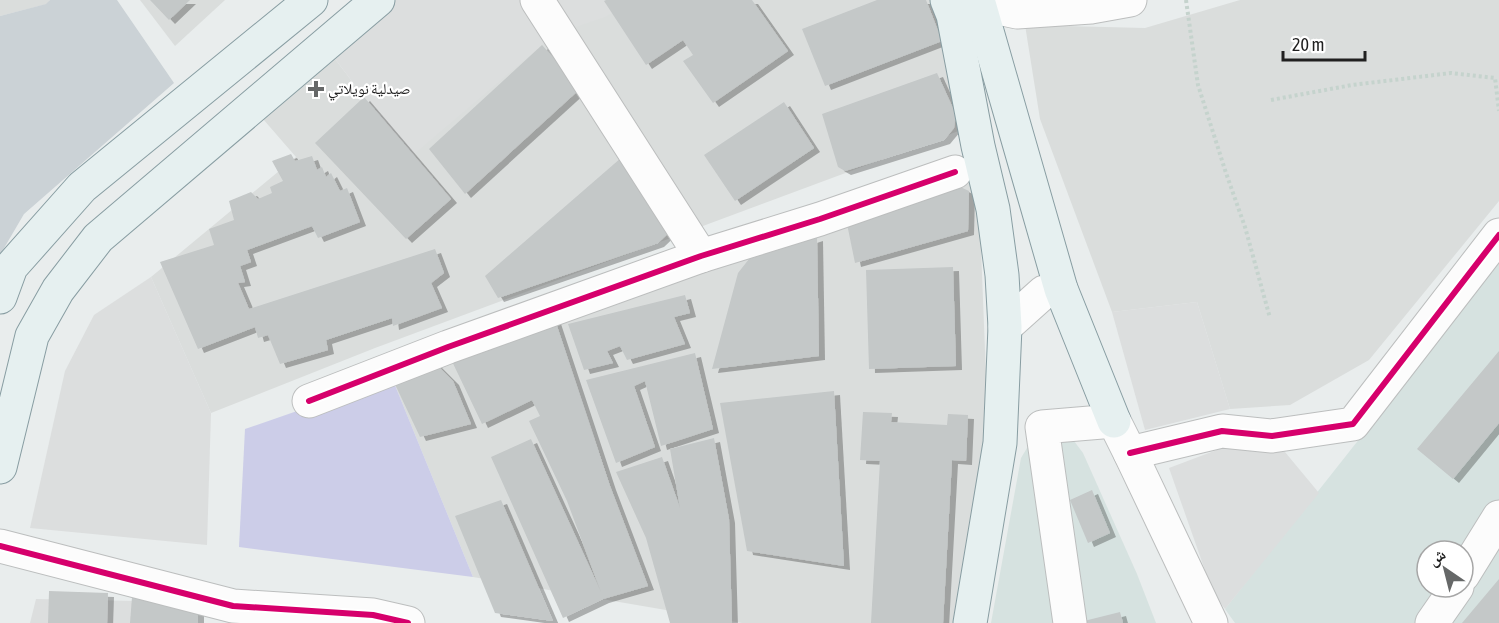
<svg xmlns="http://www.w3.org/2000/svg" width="1499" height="623" font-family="'Asap Condensed','Noto Naskh Arabic',sans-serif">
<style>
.residential{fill:#dadddc}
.military{fill:#d6e2e0;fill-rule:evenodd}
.construction{fill:#cbd2d6}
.grass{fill:#cccde8}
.parking{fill:#dcdede}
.building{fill:#c4c8c8;filter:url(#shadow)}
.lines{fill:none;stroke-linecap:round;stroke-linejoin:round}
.minor-casing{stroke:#bcbebe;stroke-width:35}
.major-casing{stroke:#889da2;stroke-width:35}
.path{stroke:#c5d3cd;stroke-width:4;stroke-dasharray:3 3;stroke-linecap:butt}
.minor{stroke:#fcfcfc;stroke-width:33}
.major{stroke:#e6f0f0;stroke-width:33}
.cycleway-casing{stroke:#fff;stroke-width:10}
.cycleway{stroke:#d6006c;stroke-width:6}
.poi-dot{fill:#666868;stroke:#fff;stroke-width:2}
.labels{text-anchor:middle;stroke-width:4.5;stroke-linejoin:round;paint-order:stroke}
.poi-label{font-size:15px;fill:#202020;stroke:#fff;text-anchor:start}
</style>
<defs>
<filter id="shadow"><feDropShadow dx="6" dy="4" stdDeviation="0" flood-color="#0004"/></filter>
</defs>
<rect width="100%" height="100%" fill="#e9eded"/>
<g class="residential">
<path d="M0,0h50l-3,4 -47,12z"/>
<path d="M140,0h85l-50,46z"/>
<path d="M633,0h334l5,126 -597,222 -164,65 -60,-136 145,-120 -33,-38 69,-64 32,42 191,-63z"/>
<path d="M1240,0h259v201l-130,159 -79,45 -60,4 -33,-107 -85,10 -72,-193 -15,-94 120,3z"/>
<path d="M978,171l11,282 -36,170h-211l-269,-46 -81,-199z"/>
</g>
<g class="military">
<path d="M1499,262v361h-264l-10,-14zM1427,551h36v36h-36z"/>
<path d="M1071,437l12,16 54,121 19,49h-165l30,-165 9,-15z"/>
</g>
<path class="construction" d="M50,0h67l57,83 -150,131 -24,41v-239l46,-12z"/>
<path class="grass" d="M392,378l81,199 -234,-30 6,-118z"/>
<g class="parking">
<path d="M396,0h237l-28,17 -50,17 -142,121 -49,-58 -32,-42z"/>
<path d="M151,277l60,136 -4,132 -177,-17 35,-157 29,-56z"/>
<path d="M1197,302l33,107 -85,21 -33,-118z"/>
<path d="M1222,448l63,4 34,41 -94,116 -12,-16 -44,-125z"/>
<path d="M36,599l101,2 -5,22h-102z"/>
</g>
<g class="building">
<path d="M150,0h40l-21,20z"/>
<path d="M606,0h146l36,51 -75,52 -30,-42 10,-6 -10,-15 -37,25 -42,-64z"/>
<path d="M877,0h49l16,41 -117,45 -23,-57z"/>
<path d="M542,45l39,43 -116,106 -36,-45z"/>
<path d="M937,73l19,42 -2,13 -10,12 -99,31 -7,-4 -16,-53z"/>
<path d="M364,97l87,102 -45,40 -91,-96z"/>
<path d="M784,102l30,46 -79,53 -31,-46z"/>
<path d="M629,151l48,74 -19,18 -160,55 -13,-22z"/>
<path d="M291,154l4,7 17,-5 5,14 5,-3 4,10 5,-4 9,18 7,-3 13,34 -42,16 -6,-12 -65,24 4,12 -11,4 5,16 -7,1 11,26 186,-60 9,24 -13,10 11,25 -49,18 -1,-8 -66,22 2,10 -48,14 -12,-29 -10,3 -3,-11 -57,22 -38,-87 54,-17 -5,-16 25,-9 -5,-19 22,-9 7,7 14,-6 -2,-6 13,-6 -11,-20z"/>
<path d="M954,184l15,7 -1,40 -113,32 -8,-39z"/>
<path d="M817,237l2,119 -107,13 26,-96 11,-14z"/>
<path d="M953,267l3,99 -87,3 -3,-99z"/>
<path d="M685,295l5,18 -16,4 11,27 -58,16 -7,-14 -13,5 6,12 -29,7 -16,-46z"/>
<path d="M555,320l55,166 38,100 -45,13 -40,19 -72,-161 40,-18 70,153 -34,-91 -38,-80 11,-5 -8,-16 -50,24 -34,-71z"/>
<path d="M1499,351v72l-46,56 -36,-30z"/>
<path d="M695,353l18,76 -52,17 -16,-65 -11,5 21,61 -39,16 -30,-83z"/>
<path d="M435,363l18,18 18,43 -51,13 -28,-59z"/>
<path d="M834,391l10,175 -97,-15 -27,-148z"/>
<path d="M863,412l29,1 -1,9 56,3 1,-11 20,1 -2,46 -14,-1 -9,163h-72l9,-162 -20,-1z"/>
<path d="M714,438l15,81 3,104h-62l-24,-85 -30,-66 46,-15 18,51 -10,-59z"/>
<path d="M1092,490l18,43 -22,10 -18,-43z"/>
<path d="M501,500l52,121 -58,-8 -40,-97z"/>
<path d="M1499,579v44h-37z"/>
<path d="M49,591l59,2 -1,30h-59z"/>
<path d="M132,597l66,7v19h-68z"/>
<path d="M1120,612l3,11h-43v-1z"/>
</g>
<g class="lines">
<g class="minor-casing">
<g id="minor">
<path d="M537,0l164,256"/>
<path d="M954,4h26l37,8 74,-5 39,-7"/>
<path d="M1005,327l39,-35 17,-3"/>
<path d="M309,401l139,-54 253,-91 119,-37 135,-47"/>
<path d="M1130,453l92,-22 50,5 81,-12 146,-189"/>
<path d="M0,546l233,60 140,9 35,8"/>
<path d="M1463,575l36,-58"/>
<path d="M1070,623l-28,-196 72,-6 16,32 81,170"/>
<path d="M1432,623l25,-36"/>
</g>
</g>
<g class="major-casing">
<g id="major">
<path d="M947,0l6,15 25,131 15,63 9,66 3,52 -5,116 -30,180"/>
<path d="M978,0l83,289 53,132"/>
<path d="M0,297l11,-30 71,-80 229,-187"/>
<path d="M0,467l32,-131 26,-46 40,-52 280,-238"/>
</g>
</g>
<g class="path">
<path d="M1186,0l12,85 28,88 19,54 25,91"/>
<path d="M1271,100l81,-15 99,-12 44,5 4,33"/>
</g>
<use href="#minor" class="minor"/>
<use href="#major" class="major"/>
<g class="cycleway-casing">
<g id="cycleway">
<path d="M309,401l139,-54 253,-91 119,-37 135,-47"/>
<path d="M1130,453l92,-22 50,5 81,-12 146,-189"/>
<path d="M0,546l233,60 140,9 35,8"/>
</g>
</g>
<use href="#cycleway" class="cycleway"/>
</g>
<path class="poi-dot" d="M313 80h6v6h6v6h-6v6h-6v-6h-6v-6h6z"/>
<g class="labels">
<g class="poi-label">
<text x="328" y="94">صيدلية نويلاتي</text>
</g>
</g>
<g transform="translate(1445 569) rotate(325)"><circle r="28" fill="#ffffff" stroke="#a6a6a6" stroke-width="1.5"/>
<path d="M0-4.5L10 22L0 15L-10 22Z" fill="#666868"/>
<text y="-9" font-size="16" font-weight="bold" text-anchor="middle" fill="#202020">ش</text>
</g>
<path d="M1283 51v9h82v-9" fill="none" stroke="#202020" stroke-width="3"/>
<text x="1292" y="51" font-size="18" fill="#202020" stroke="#ffffff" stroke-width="4.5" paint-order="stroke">20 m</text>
</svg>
